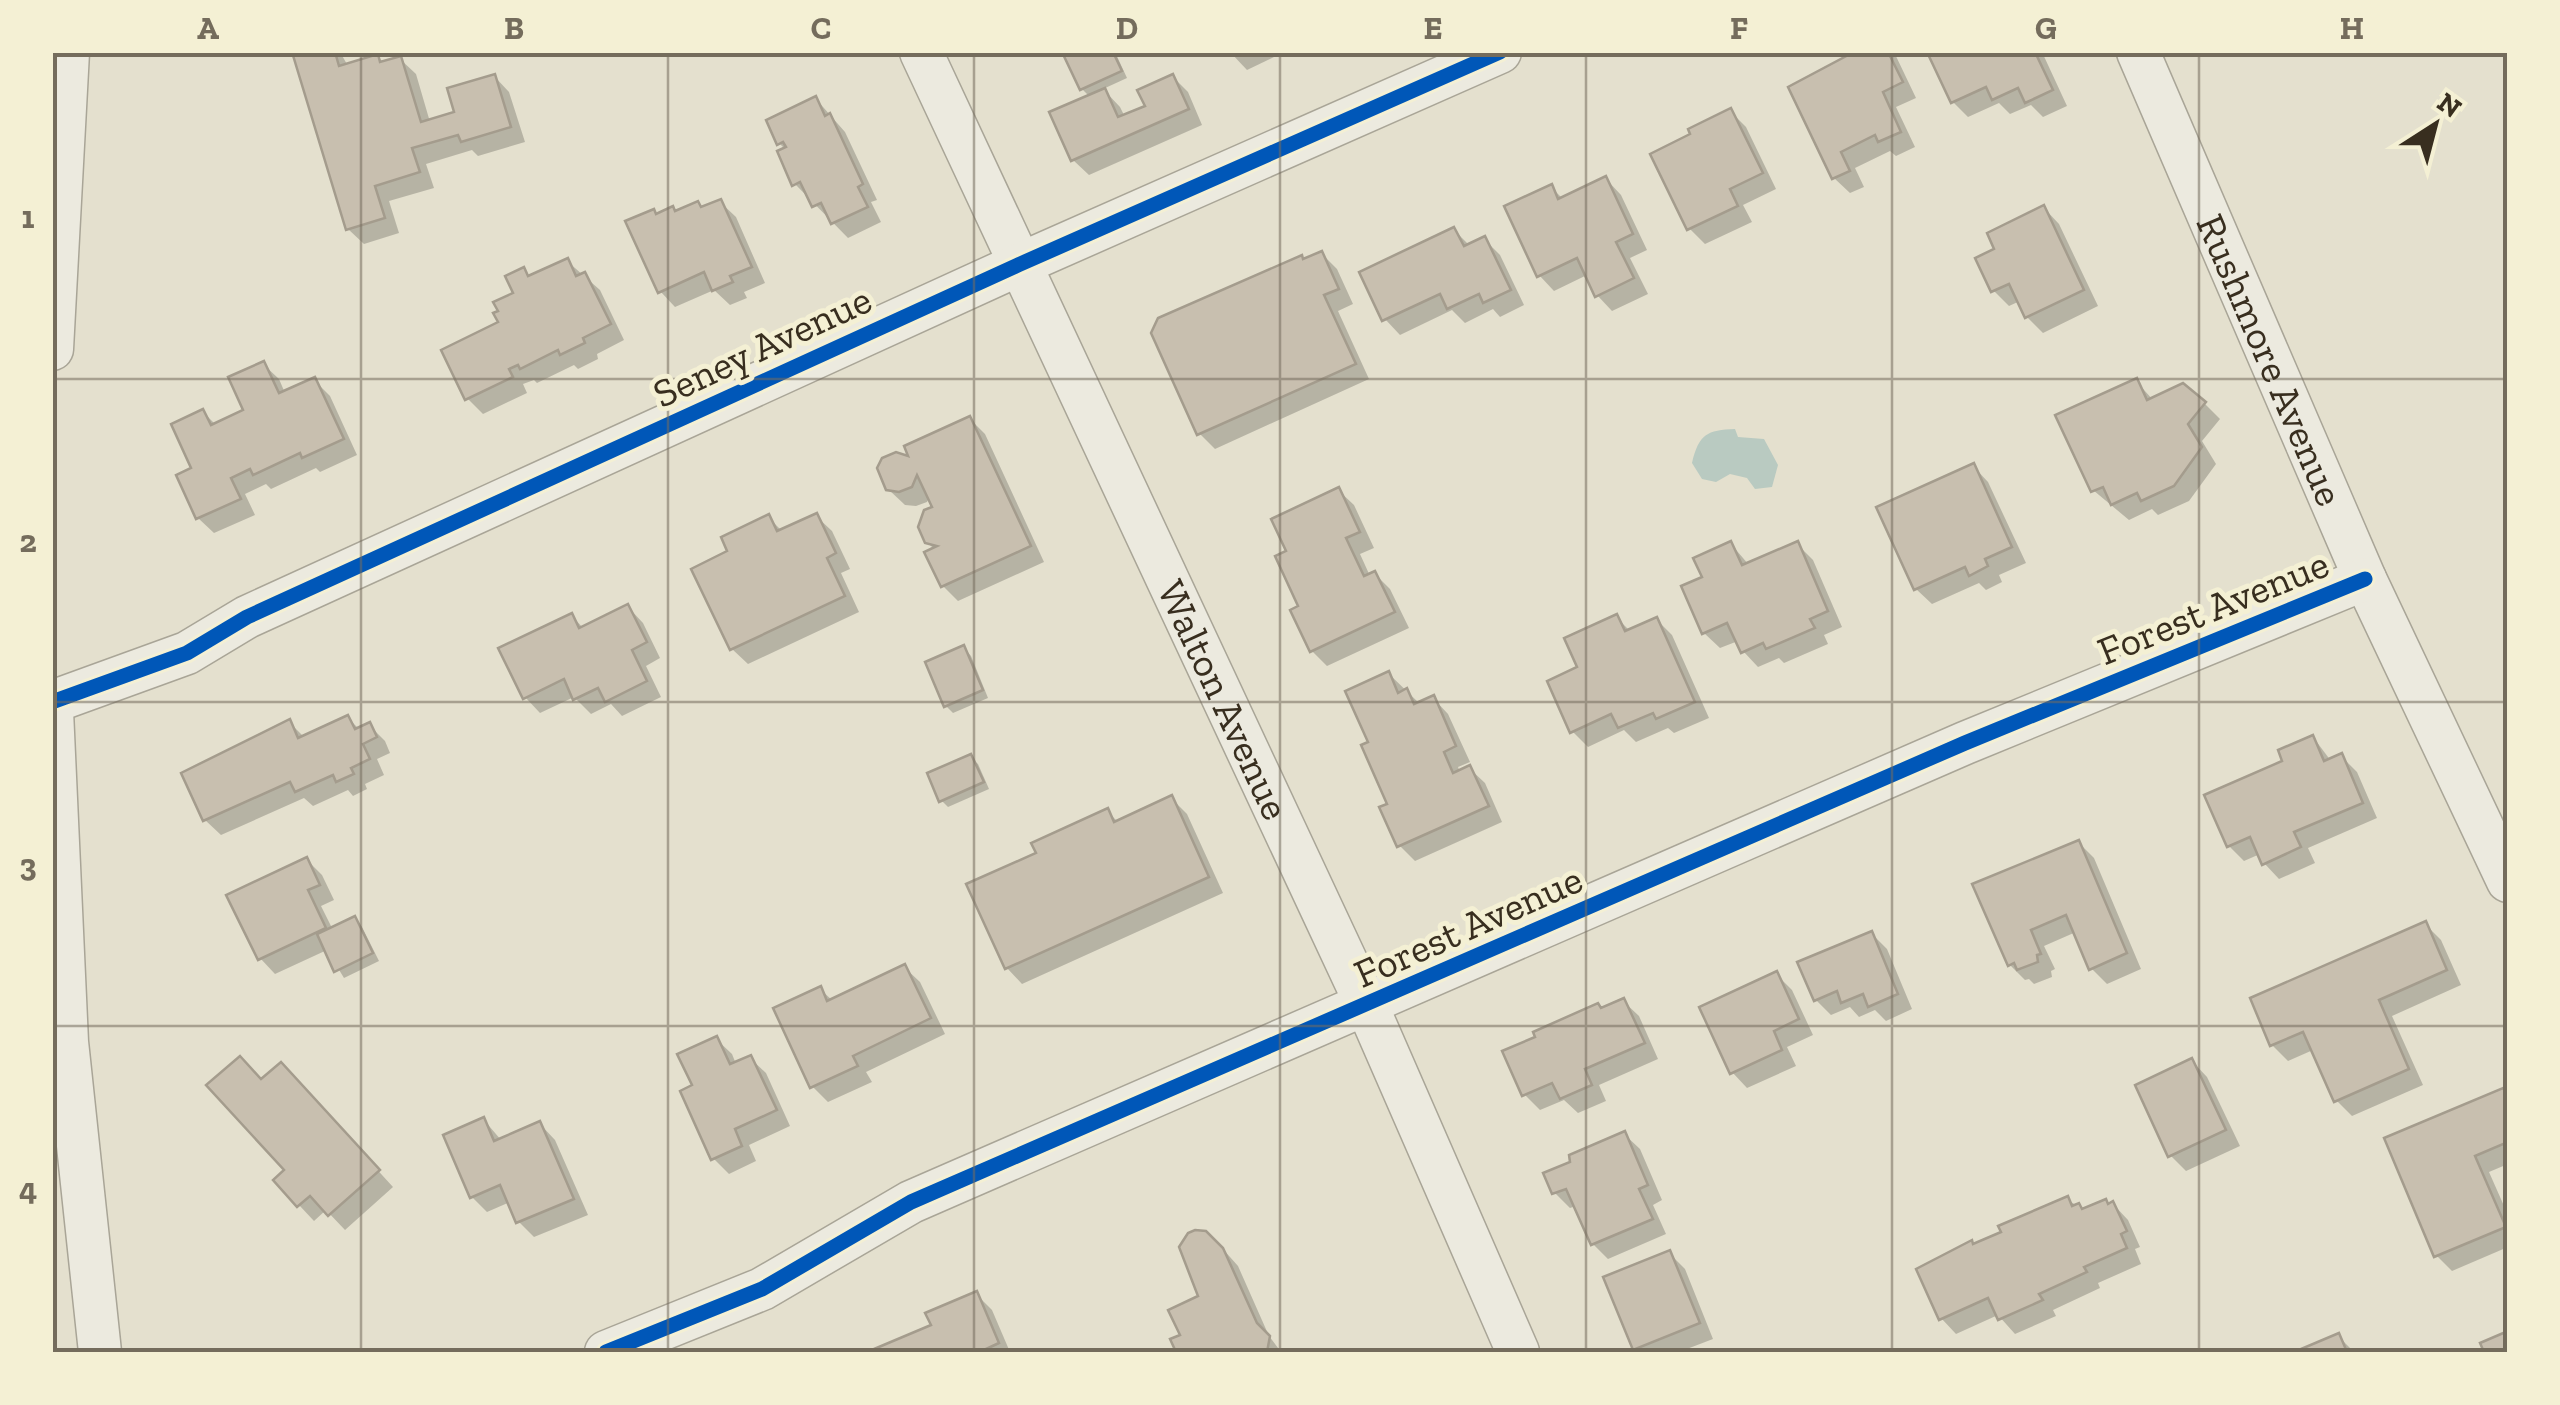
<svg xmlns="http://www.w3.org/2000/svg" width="2560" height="1405" font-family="'Zilla Slab',serif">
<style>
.water{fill:#b9cac1}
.shadow{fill:#0003}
.building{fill:#c8bfaf;stroke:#a49c8d;stroke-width:2.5}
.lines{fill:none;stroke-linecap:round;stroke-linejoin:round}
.minor-casing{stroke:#a9a597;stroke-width:45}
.minor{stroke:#eceadf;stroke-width:42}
.cycleway-casing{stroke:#f4f0d4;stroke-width:21}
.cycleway{stroke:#0057b8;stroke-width:15}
.grid{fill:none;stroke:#746c5c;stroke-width:2.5;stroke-opacity:0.55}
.labels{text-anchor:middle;stroke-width:10;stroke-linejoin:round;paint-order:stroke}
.street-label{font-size:40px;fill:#382e1f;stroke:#f4f0d4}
.neatline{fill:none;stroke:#746c5c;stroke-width:4}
.grid-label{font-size:32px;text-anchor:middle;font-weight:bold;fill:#746c5c}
</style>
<rect width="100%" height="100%" fill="#e4e0ce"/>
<path class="water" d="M1735,429l3,8 26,2 14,26 -6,22 -17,2 -8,-11 -17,-4 -14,8 -14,-3 -10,-16c7,-29 15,-33 43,-34z"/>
<g class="shadow">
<path d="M298,52h42l8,14 30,-9 6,6 16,-4 16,15 14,48 27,-8 37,-38 15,16 16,50 -47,14 -6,-6 -46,14 8,24 -45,13 10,32 -35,11 -16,-15z"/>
<path d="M1065,52h50l12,26 -24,11 17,18 5,10 23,-10 24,-31 16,16 14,33 -113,50 -16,-15 17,-63 -8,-8z"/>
<path d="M1230,52h42l2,5 -27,13z"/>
<path d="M1860,52h34l22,46 -20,9 19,40 -19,9 -6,-5 -35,17 9,19 -14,6 -16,-15z"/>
<path d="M1929,52h113l25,54 -24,11 -12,-12 -21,9 -11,-11 -31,14 -15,-15z"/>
<path d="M816,99l29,33 32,68 -6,2 10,20 -33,16 -53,-54 -9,-34 -7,-7z"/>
<path d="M1730,111l16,16 30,62 -33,16 9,17 -47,22 -15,-15 -37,-74z"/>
<path d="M1606,179l15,16 26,55 -17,8 18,36 -36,17 -15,-16 -10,-20 -33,16 -15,-16 12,-88 12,12z"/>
<path d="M720,202l16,15 29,66 -21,9 3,6 -17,7 -16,-15 -39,17 -15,-16 -2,-75 19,-3 21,-9 5,5z"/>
<path d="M2044,208l15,16 39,82 -55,27 -16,-16 -7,-16 -11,5 -16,-16 5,-39z"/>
<path d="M1454,230l16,16 14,-7 16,16 24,50 -24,12 -7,-8 -28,14 -13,-13 -52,25 -15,-16z"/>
<path d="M1322,254l15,15 16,35 -15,7 31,68 -154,70 -16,-16 105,-172z"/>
<path d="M567,261l33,29 24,50 -27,14 1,5 -20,10 -4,-4 -37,18 -3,-3 -11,4 4,9 -44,21 -16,-16 49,-104 7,-24 8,8z"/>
<path d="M263,364l16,15 6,14 29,-13 16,16 27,59 -37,17 -4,-4 -45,21 -5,-5 -21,10 10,21 -41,18 -16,-15 -3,-49 8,-57 13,13 31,-14z"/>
<path d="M2136,381l17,19 51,3 16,16 -18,22 14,23 -27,37 -31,14 -6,-6 -23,11 -36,-30z"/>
<path d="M970,419l15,15 59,128 -86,39 -15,-15 -8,-36 -8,-8 8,-34 -5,-12 -3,6 -11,4 -11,-1 -17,-16 25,-29z"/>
<path d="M1973,466l15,16 38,81 -27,12 3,7 -16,8 -7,-7 -47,21 -16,-15z"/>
<path d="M1338,490l16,15 20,43 -14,6 10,22 5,-2 15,15 19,39 -82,38 -15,-15 -11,-44z"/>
<path d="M816,516l16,15 18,38 -9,4 18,39 -111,52 -16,-15 -1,-97 37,-35 15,15z"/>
<path d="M1731,544l18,21 48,-21 16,16 29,67 -18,8 4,9 -44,19 -5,-5 -21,9 -15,-16 -5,-10 -18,7 -16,-15 1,-54z"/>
<path d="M628,607l15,16 17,35 -14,8 15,31 -39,19 -11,-12 -20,10 -17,-17 -34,16 -15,-16 47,-81 12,13z"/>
<path d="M1616,617l14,14 27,-11 15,15 37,83 -35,15 -6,-5 -32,14 -12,-12 -36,17 -16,-16 9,-62z"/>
<path d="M964,648l7,8 17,42 -35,15 -7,-7z"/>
<path d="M1389,674l31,30 13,-6 15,16 22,48 -12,5 2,5 9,-4 16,15 17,39 -87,39 -16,-16 -27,-101z"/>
<path d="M348,718l12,12 9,-5 16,16 5,12 -13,6 7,16 -19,9 2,5 -14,7 -5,-6 -35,16 -9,-8 -83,37 -16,-15 84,-98 16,16z"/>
<path d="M2313,737l18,24 10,-5 16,16 20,46 -69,30 7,15 -36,16 -15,-16 -4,-9 -16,7 -15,-15 57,-84z"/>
<path d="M970,757l8,7 11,25 -41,18 -7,-7z"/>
<path d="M1171,798l16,16 36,79 -201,91 -15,-16 32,-114 68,-43 11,11z"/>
<path d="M2078,842l16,16 47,111 -34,15 -16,-16 -15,-36 -32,14 11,23 -4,2 1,6 -18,7 -5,-5 -4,1 -15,-15z"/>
<path d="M307,860l15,15 12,25 -13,6 12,24 22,-11 7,8 17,34 -35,17 -17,-28 -52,24 -15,-16z"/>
<path d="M2425,924l16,16 20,45 -69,31 31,69 -71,31 -16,-16 -23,-50 -25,11 -16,-16 -19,-45z"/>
<path d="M1872,934l15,15 25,60 -26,12 -11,-11 -16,7 -9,-10 -19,8 -15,-15z"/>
<path d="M904,967l16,15 25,52 -79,38 6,10 -44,20 -15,-15 7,-98 13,12z"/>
<path d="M1776,974l16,16 21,45 -26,12 9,19 -49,22 -15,-16z"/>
<path d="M1623,1001l16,15 19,43 -59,26 7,16 -28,12 -14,-13 -24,10 -16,-16 77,-84z"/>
<path d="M716,1039l16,15 4,10 14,-6 16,15 24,53 -41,19 7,16 -27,13 -16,-16 -18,-72z"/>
<path d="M2192,1061l15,16 33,69 -54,25 -15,-15z"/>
<path d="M296,1081l97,106 -48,43 -19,-20 -12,11 -15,-16 -37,-123z"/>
<path d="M2503,1091l5,4v69l-19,8 19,43v32l-56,24 -16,-16 -49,-115z"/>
<path d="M484,1120l17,20 39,-16 15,16 33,75 -54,22 -16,-16 -8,-19 -23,10 -15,-15z"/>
<path d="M1624,1134l16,15 22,51 -9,5 13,29 -58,25 -15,-15 -17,-38 -6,2 -15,-15z"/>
<path d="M2067,1199l17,12 29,-7 15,16 12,27 -5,2 6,15 -43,19 2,5 -47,22 3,6 -41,18 -17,-19 -42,19 -15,-16 33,-72z"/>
<path d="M1214,1239l24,27 31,70 12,16h-102l-6,-12 10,-4 18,-39z"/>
<path d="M1669,1253l16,16 28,70 -34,13h-40l-4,-4z"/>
<path d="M976,1294l16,16 18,42h-137l61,-25z"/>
<path d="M2338,1336l16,16h-49l-1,-1z"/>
</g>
<g class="building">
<path d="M292,52h43l4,14 39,-12 2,8 21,-6 20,66 33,-10 -7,-24 48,-14 16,53 -50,15 -3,-7 -46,13 8,24 -45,14 10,32 -39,12z"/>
<path d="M1062,52h51l9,19 -42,19z"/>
<path d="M1854,52h34l15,30 -20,10 18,40 -23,10 -3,-7 -34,17 9,19 -18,8 -44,-92z"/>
<path d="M1927,52h108l18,38 -28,13 -7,-15 -26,12 -6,-13 -35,16z"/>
<path d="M1173,74l16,35 -118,52 -22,-49 56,-24 13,29 27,-11 -8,-16z"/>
<path d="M816,96l9,20 5,-3 33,71 -5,3 10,20 -37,17 -10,-21 -9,4 -12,-25 -8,4 -15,-35 9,-4 -3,-5 -6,3 -11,-25z"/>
<path d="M1731,108l32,65 -33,16 8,17 -51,24 -37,-76 40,-20 -2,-5z"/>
<path d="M1606,176l27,58 -17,8 18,36 -39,19 -18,-39 -40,19 -33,-71 48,-22 6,15z"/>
<path d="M721,199l31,68 -22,9 3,6 -21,9 -8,-19 -46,21 -33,-72 29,-12 2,5 17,-8 2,5 23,-10 3,6z"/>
<path d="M2044,205l40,85 -59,28 -16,-34 -18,8 -16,-34 19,-9 -7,-16z"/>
<path d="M1454,227l10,19 21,-10 26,54 -28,13 -4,-9 -32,15 -7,-15 -58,27 -23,-49z"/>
<path d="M1322,251l17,38 -15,6 32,69 -159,71 -46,-102 7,-15 144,-63 1,4z"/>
<path d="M568,258l8,18 9,-4 26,52 -28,14 2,5 -25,12 -2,-5 -38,19 -2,-4 -9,4 4,8 -48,23 -24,-50 57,-28 -5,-9 5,-2 -5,-9 20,-9 -8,-17 19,-9 4,9z"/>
<path d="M264,361l15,32 36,-16 29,62 -42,19 -2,-5 -47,22 -3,-6 -19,9 10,21 -45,20 -20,-44 15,-7 -20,-44 32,-15 8,16 32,-15 -15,-33z"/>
<path d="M2137,378l10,22 36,-17 23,19 -18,22 14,23 -28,39 -33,15 -4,-8 -26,12 -8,-18 -12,5 -36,-77z"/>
<path d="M970,416l61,130 -90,41 -17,-35 13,-6 -12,-3 -7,-16 6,-17 8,-3 -15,-32 -5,12 -13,5 -13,-2 -9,-22 5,-10 14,-6 12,4 -4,-10z"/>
<path d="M1974,463l38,84 -27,12 3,7 -19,10 -4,-9 -51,23 -38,-83z"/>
<path d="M1339,487l21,45 -14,6 18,38 11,-5 20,41 -85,40 -20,-42 8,-4 -23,-50 11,-5 -15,-32z"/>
<path d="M817,513l19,40 -9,5 18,38 -115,54 -39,-81 36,-18 -6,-14 48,-23 8,17z"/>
<path d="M1731,541l11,24 56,-24 30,70 -18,8 5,9 -49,21 -3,-6 -22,10 -14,-30 -25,11 -21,-48 21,-9 -9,-19z"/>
<path d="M628,604l19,38 -15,8 15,31 -42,21 -7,-14 -25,12 -9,-21 -41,20 -25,-51 74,-35 7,15z"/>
<path d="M1617,614l8,17 32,-14 38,85 -39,17 -3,-6 -35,15 -7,-14 -41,19 -23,-52 30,-14 -13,-29z"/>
<path d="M964,645l19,45 -39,17 -19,-45z"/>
<path d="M1389,671l9,22 9,-5 7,16 20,-9 22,51 -12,6 9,21 17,-8 19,41 -92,41 -18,-40 8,-3 -26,-59 7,-3 -23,-51z"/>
<path d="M348,715l7,14 15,-7 7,15 -14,7 7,15 -19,9 3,6 -18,8 -3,-7 -38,17 -5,-10 -87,39 -22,-48 109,-54 8,19z"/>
<path d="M2313,735l11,26 18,-8 21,50 -69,29 7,15 -39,18 -12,-28 -23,10 -23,-52 78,-34 -4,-11z"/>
<path d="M971,754l13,28 -45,20 -12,-29z"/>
<path d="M1172,795l37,82 -204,92 -39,-85 70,-31 -5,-10 77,-35 6,14z"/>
<path d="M2079,840l48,113 -38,17 -23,-55 -35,15 10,24 -4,1 1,7 -21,8 -3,-7 -6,3 -36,-82z"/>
<path d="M307,857l13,28 -12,5 18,38 -68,32 -32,-65z"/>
<path d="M355,916l18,37 -39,19 -17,-38z"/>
<path d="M2426,921l21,49 -68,30 30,69 -75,33 -31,-70 -33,14 -20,-48z"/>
<path d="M1872,931l26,63 -30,13 -5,-13 -22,9 -4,-12 -23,10 -17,-39z"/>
<path d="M905,964l26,54 -78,38 5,10 -48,22 -37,-80 48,-22 6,15z"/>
<path d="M1777,971l22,48 -25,12 8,19 -52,24 -31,-67z"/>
<path d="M1624,998l21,45 -60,26 7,16 -32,14 -8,-16 -30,13 -20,-45 33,-14 -2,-5 65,-29 3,5z"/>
<path d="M717,1036l13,28 21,-9 26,55 -42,19 7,17 -31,14 -31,-69 12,-6 -15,-31z"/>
<path d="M240,1056l21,23 20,-17 99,108 -52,46 -18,-20 -13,11 -24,-27 11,-10 -78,-85z"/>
<path d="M2192,1058l34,72 -58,27 -33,-72z"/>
<path d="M2503,1088l5,9v45l-33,14 31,71 -72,30 -50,-119z"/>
<path d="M484,1117l10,24 46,-20 34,78 -58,24 -16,-38 -30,13 -27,-63z"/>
<path d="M1625,1131l23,54 -9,4 14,30 -62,26 -25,-56 -14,5 -9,-21 27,-11 -1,-7z"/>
<path d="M2068,1196l4,10 7,-3 3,6 24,-10 2,5 5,-3 14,30 -6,3 6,14 -43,19 3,5 -48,22 4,6 -45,20 -10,-22 -49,22 -23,-51 56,-29 1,4 28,-12 -3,-6z"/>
<path d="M1195,1230l11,1 17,17 34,75 13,13 -3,16h-91l-6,-13 10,-4 -12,-25 30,-14 -19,-49 9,-14z"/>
<path d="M1670,1250l30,73 -67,27 -30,-73z"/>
<path d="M977,1291l22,52 -13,6 1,3h-120l64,-27 -6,-12z"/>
<path d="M2508,1331v21h-24l-4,-9z"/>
<path d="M2339,1333l8,19h-45l-1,-3z"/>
</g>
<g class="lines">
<g class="minor-casing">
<g id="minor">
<path id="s1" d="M921,52l446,954 151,346"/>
<path id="s2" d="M2138,52l227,527 143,302"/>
<path d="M52,349l16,-297"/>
<path d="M52,702l135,-49 60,-36 771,-352 482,-213"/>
<path d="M52,711l15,331 33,310"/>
<path d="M606,1352l156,-63 149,-87 1054,-459 400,-164"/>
</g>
</g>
<use href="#minor" class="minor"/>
<g class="cycleway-casing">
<g id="cycleway">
<path d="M52,702l135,-49 60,-36 771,-352 482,-213"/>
<path d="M606,1352l156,-63 149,-87 1054,-459 400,-164"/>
</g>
</g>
<use href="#cycleway" class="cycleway"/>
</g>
<path class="grid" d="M361,52v1300M668,52v1300M974,52v1300M1280,52v1300M1586,52v1300M1892,52v1300M2199,52v1300M52,379h2456M52,702h2456M52,1026h2456"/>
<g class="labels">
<g class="street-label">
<text transform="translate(762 346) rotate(-25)" y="14">Seney Avenue</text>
<text dy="14" stroke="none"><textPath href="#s2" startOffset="335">Rushmore Avenue</textPath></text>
<text transform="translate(2213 607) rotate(-22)" y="14">Forest Avenue</text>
<text dy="14" stroke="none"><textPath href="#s1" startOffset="715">Walton Avenue</textPath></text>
<text transform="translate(1468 926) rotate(-24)" y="14">Forest Avenue</text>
</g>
</g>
<rect width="2560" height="1405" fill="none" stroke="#f4f0d4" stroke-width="110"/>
<g transform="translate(2435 125) rotate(36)" stroke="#f4f0d4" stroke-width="8" paint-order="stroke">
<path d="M0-8L18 38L0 25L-18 38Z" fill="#382e1f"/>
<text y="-15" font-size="28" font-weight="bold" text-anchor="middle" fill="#382e1f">N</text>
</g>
<rect x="55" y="55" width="2450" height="1295" class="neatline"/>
<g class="grid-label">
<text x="208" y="39">A</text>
<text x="514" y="39">B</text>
<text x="821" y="39">C</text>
<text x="1127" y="39">D</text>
<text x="1433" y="39">E</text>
<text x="1739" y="39">F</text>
<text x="2046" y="39">G</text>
<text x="2352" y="39">H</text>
<text x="28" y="228">1</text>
<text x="28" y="552">2</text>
<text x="28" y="876">3</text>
<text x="28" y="1200">4</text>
</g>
</svg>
